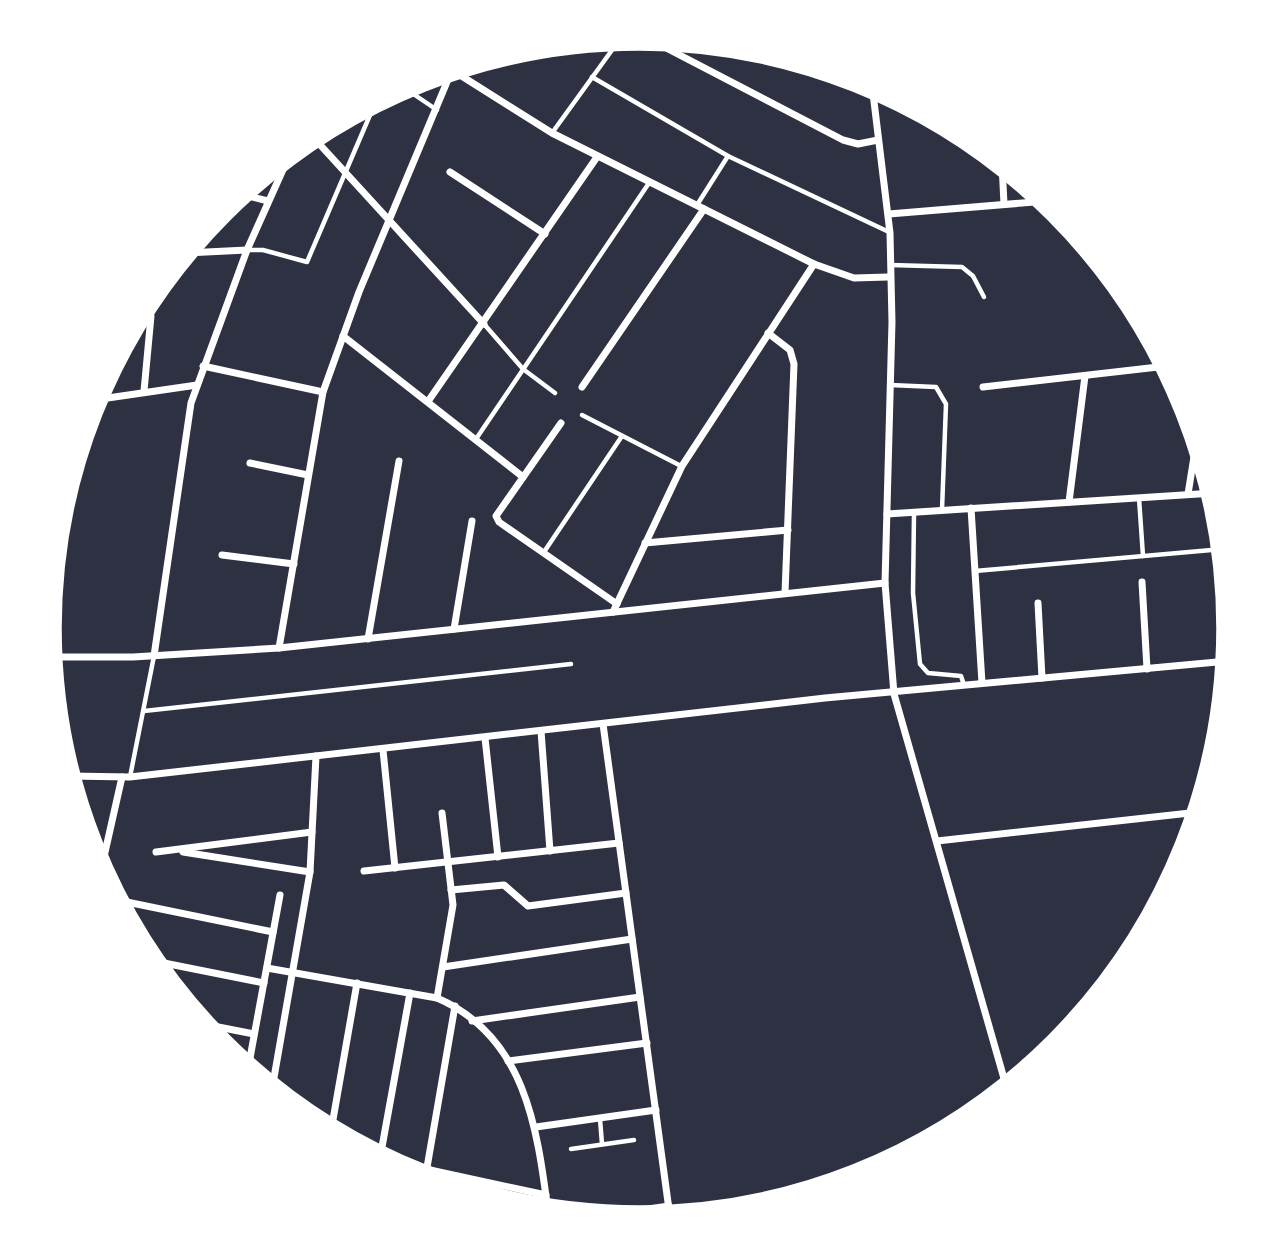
<svg xmlns="http://www.w3.org/2000/svg" width="1279" height="1257" font-family="'Archivo Narrow',sans-serif">
<style>
.lines{fill:none;stroke-linecap:round;stroke-linejoin:round}
.service{stroke:#fff;stroke-width:4.5}
.minor{stroke:#fff;stroke-width:7}
.rim{fill:none;stroke:#fff;stroke-width:3.5}
</style>
<rect width="100%" height="100%" fill="#2d3142"/>
<g class="lines">
<g class="service">
<path d="M592,77l136,79 161,76"/>
<path d="M852,77l20,11"/>
<path d="M403,87l34,23"/>
<path d="M552,133l68,-94"/>
<path d="M697,205l31,-49"/>
<path d="M247,250h16l44,12 69,-161"/>
<path d="M890,265l72,2 11,9 11,21"/>
<path d="M484,324l39,45 32,24"/>
<path d="M890,385l46,2 10,17 -4,106"/>
<path d="M582,415l99,51"/>
<path d="M476,439l173,-256"/>
<path d="M1139,498l4,58"/>
<path d="M914,513l-1,80 7,71 8,9 33,3 3,9"/>
<path d="M544,552l78,-116"/>
<path d="M975,571l248,-22"/>
<path d="M144,711l427,-47"/>
<path d="M130,777l24,-121"/>
<path d="M600,1119l2,25"/>
<path d="M571,1149l63,-9"/>
</g>
<g class="minor">
<path d="M645,37l198,103 15,4 20,-4"/>
<path d="M452,70l100,63 262,131 40,14 34,-1"/>
<path d="M872,85l18,148 2,89 -7,261 9,111 113,395"/>
<path d="M312,136l172,188"/>
<path d="M1002,164l2,40"/>
<path d="M450,172l95,62"/>
<path d="M240,194l28,7"/>
<path d="M889,214l158,-13"/>
<path d="M186,253l61,-3"/>
<path d="M142,310l9,6 -7,75"/>
<path d="M768,333l22,17 4,14 -9,229"/>
<path d="M343,336l180,141"/>
<path d="M203,366l120,26"/>
<path d="M582,387l122,-178"/>
<path d="M983,387l184,-21"/>
<path d="M94,400l103,-15"/>
<path d="M429,400l168,-243"/>
<path d="M561,423l-65,93 3,6 118,82"/>
<path d="M250,463l58,12"/>
<path d="M1188,494l9,-56"/>
<path d="M1069,502l16,-126"/>
<path d="M971,508l11,175"/>
<path d="M887,514l327,-21"/>
<path d="M645,543l143,-13"/>
<path d="M222,555l72,9"/>
<path d="M1142,582l5,87"/>
<path d="M1038,603l4,75"/>
<path d="M613,612l69,-146 132,-202"/>
<path d="M454,629l18,-108"/>
<path d="M368,639l31,-178"/>
<path d="M279,648l44,-256 36,-100 93,-222"/>
<path d="M154,656l37,-253 56,-153 43,-96"/>
<path d="M51,657h82l146,-9 606,-65"/>
<path d="M603,724l67,493"/>
<path d="M541,731l9,120"/>
<path d="M485,738l13,119"/>
<path d="M383,750l12,118"/>
<path d="M69,776l61,1 695,-79 403,-37"/>
<path d="M937,841l262,-29"/>
<path d="M156,852l156,-20"/>
<path d="M183,852l127,20"/>
<path d="M101,870l21,-93"/>
<path d="M364,871l255,-28"/>
<path d="M451,890l53,-5 24,21 98,-13"/>
<path d="M117,900l156,32"/>
<path d="M149,960l115,23"/>
<path d="M443,967l189,-28"/>
<path d="M267,968l170,30c88,38 100,129 111,213"/>
<path d="M437,998l16,-93 -11,-92"/>
<path d="M472,1021l168,-24"/>
<path d="M203,1024l51,10"/>
<path d="M508,1061l139,-18"/>
<path d="M248,1069l32,-174"/>
<path d="M272,1089l38,-217 6,-116"/>
<path d="M536,1127l120,-17"/>
<path d="M331,1131l26,-148"/>
<path d="M380,1158l30,-165"/>
<path d="M384,1160l162,35"/>
<path d="M425,1179l30,-173"/>
<path d="M599,1216l70,-10"/>
</g>
</g>
<path d="M0 0H1279V1257H0ZM60 628a579 579 0 1 1 1158 0a579 579 0 1 1-1158 0Z" fill="#fff" fill-rule="evenodd"/>
<path class="rim" d="M60 628a579 579 0 1 1 1158 0a579 579 0 1 1-1158 0Z"/>
</svg>
